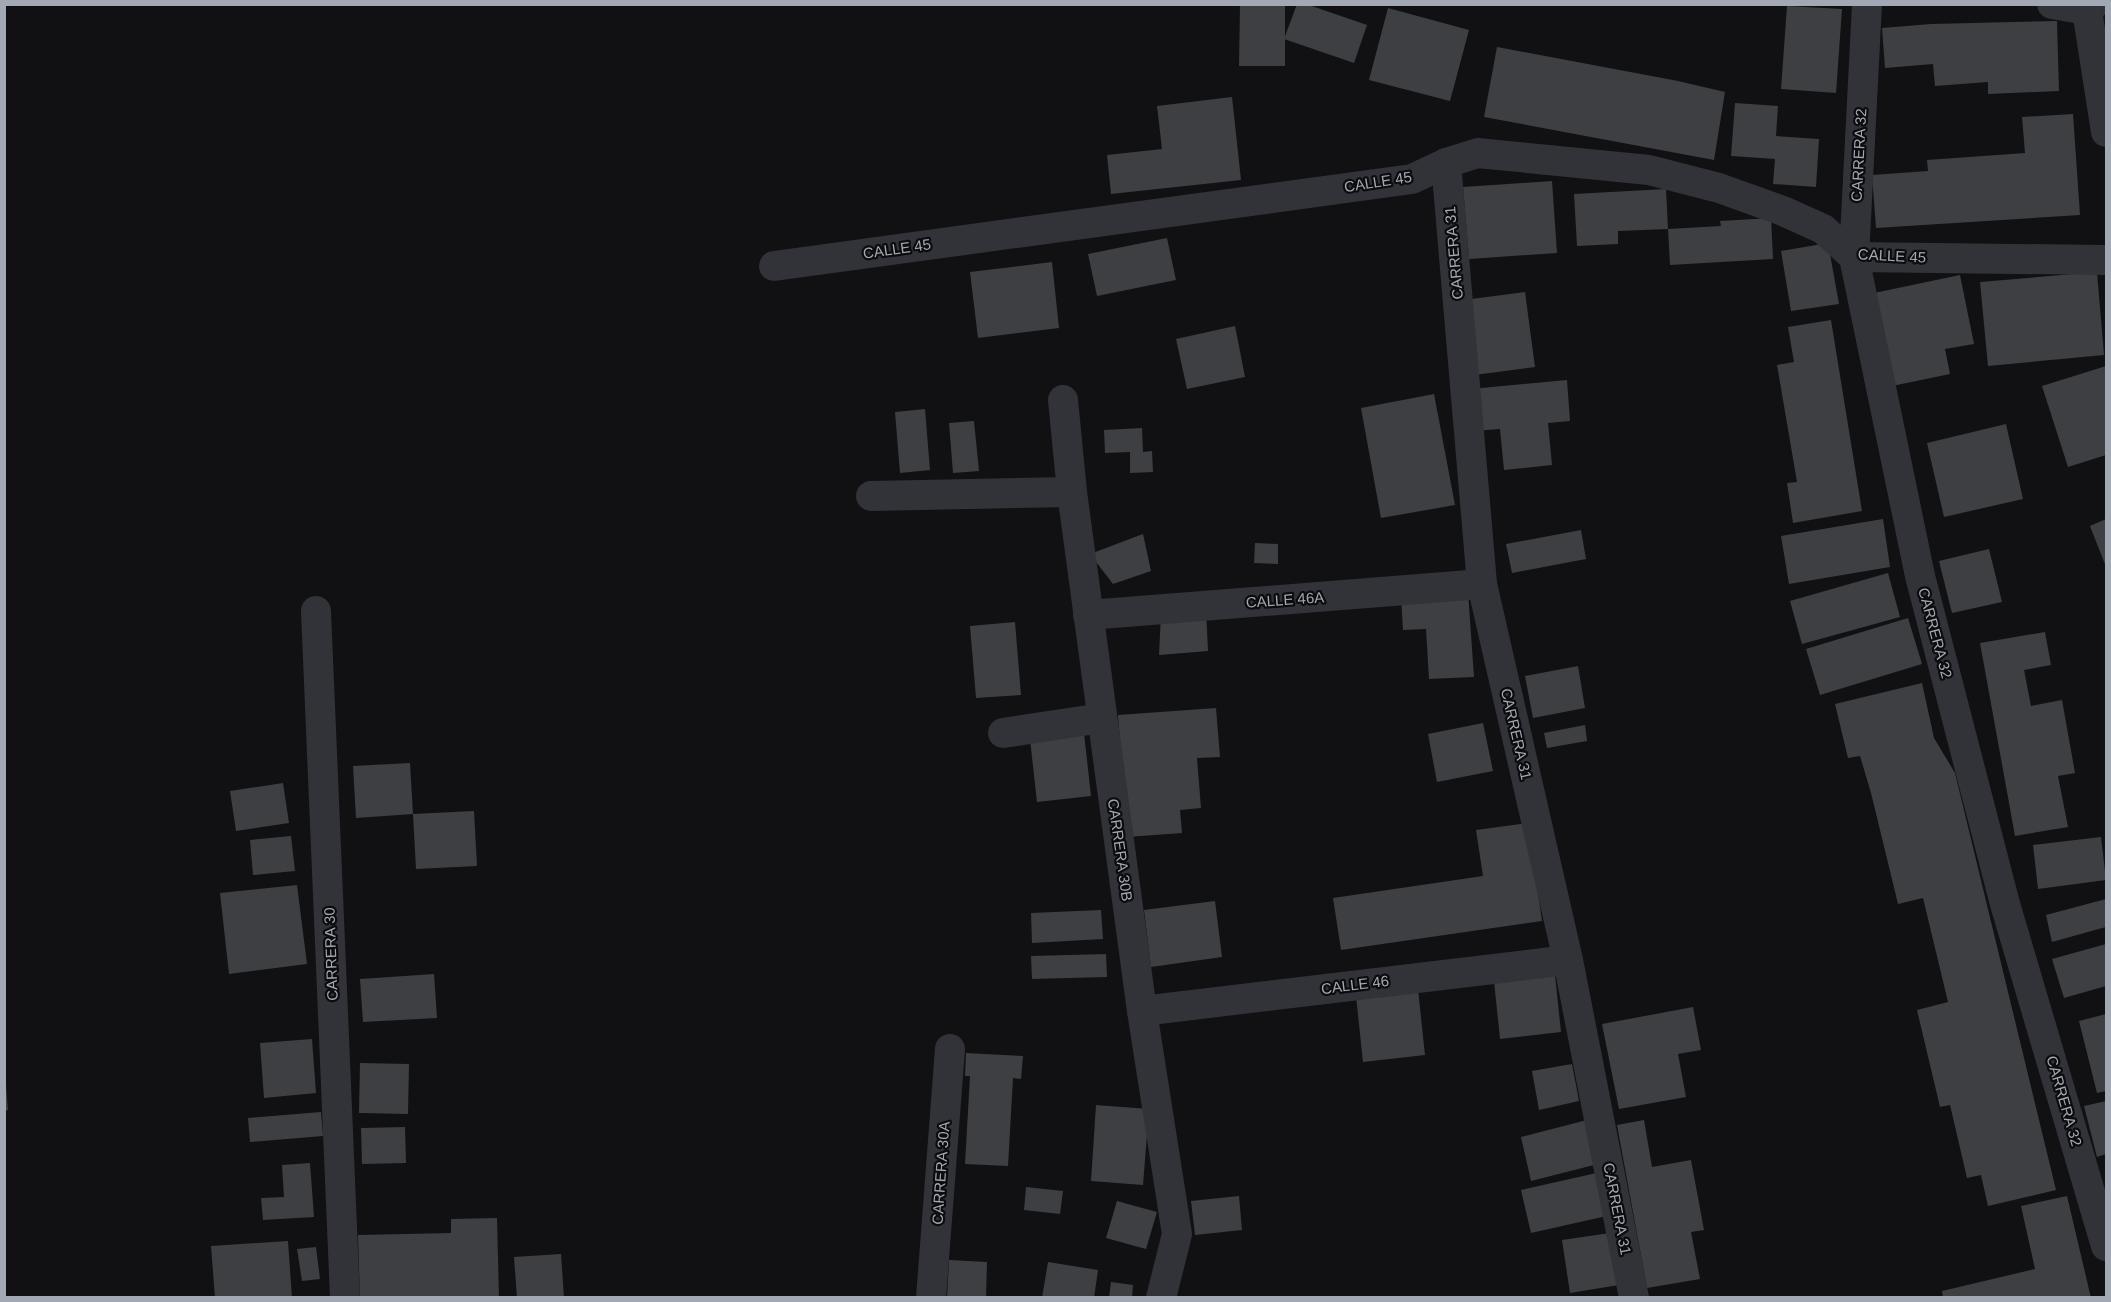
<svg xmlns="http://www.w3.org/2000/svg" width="2111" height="1302" font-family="Arial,sans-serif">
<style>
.building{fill:#3d3f43}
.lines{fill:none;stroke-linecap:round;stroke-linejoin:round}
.minor{stroke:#323338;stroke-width:30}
.labels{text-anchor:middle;stroke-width:4.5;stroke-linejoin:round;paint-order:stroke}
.street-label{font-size:15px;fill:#a2a9b4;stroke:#0c0c0e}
</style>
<rect width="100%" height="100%" fill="#111113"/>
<g class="building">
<path d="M1240,4h45v62h-46z"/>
<path d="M1297,4h9l61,21 -13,38 -70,-24z"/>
<path d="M1787,6l55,3 -6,84 -55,-4z"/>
<path d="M1388,8l81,22 -19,71 -81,-21z"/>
<path d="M2057,21l2,70 -71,3v-12l-53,4 -2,-22 -48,4 -3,-40 49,-4z"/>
<path d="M1497,47l181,34 47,11 -11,68 -230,-43z"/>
<path d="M1232,97l9,83 -130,14 -4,-39 55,-6 -5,-43z"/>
<path d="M1735,103l43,3 -2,30 43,3 -3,48 -43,-3 2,-25 -44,-3z"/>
<path d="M2073,114l7,101 -204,13 -4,-53 56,-4 -1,-11 98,-7 -3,-36z"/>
<path d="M1552,181l5,72 -88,6 -6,-72z"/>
<path d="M1666,189l2,40 53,-3 -1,-5 51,-3 2,41 -103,6 -2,-36 -50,2v13l-41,2 -3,-52z"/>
<path d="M1167,238l9,42 -79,16 -9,-42z"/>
<path d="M1828,243l11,61 -48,7 -10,-60z"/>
<path d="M1052,262l7,66 -81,10 -8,-66z"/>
<path d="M2097,272l7,83 -116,11 -8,-84z"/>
<path d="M1960,275l14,69 -29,5 5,25 -58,12 -18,-93z"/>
<path d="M1525,292l10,75 -61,8 -10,-75z"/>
<path d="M1831,320l31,191 -69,12 -6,-40 10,-1 -20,-117 17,-3 -6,-35z"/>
<path d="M1235,326l10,51 -58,12 -11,-50z"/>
<path d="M2106,366v89l-38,12 -26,-81z"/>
<path d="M1567,380l3,41 -22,2 4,42 -48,5 -4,-41 -25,2 -4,-42z"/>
<path d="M1434,394l21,111 -74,13 -20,-110z"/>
<path d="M925,409l5,61 -30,3 -5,-61z"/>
<path d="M974,421l5,50 -26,2 -4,-50z"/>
<path d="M2006,424l17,75 -79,18 -17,-74z"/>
<path d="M1142,428l1,24 9,-1 1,21 -23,1v-21l-25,1 -1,-23z"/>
<path d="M1883,519l7,48 -101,17 -8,-48z"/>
<path d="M2106,519v48l-16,-41z"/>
<path d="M1581,530l5,29 -74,14 -6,-29z"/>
<path d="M1143,534l8,37 -38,13 -23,-30z"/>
<path d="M1255,543l23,1v20l-24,-1z"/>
<path d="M1989,549l13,53 -50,11 -13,-52z"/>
<path d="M1888,573l12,44 -98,27 -12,-43z"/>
<path d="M1468,592l6,85 -45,2 -3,-50 -23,1 -2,-34z"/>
<path d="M1206,609l2,42 -49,4 2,-41z"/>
<path d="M1908,618l14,46 -102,31 -14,-46z"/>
<path d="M1015,622l6,73 -45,3 -6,-72z"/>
<path d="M2045,632l6,33 -27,5 7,36 31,-6 13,73 -17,3 10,51 -53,9 -35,-193z"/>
<path d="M1578,666l7,42 -52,10 -8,-42z"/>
<path d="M1922,683l12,55 21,35 101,417 -68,16 -7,-31 -14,3 -17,-73 -10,2 -23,-97 31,-8 -25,-104 -25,6 -27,-111 -11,-37 -12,2 -13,-54z"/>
<path d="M1216,708l4,49 -23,1 4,50 -21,2 2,23 -55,4 -9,-122z"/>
<path d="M1483,723l10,48 -56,11 -9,-48z"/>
<path d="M1083,724l8,72 -54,6 -8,-72z"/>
<path d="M1585,725l2,16 -40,7 -3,-15z"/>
<path d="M410,763l3,51 -57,4 -3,-52z"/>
<path d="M283,783l6,40 -53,8 -6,-40z"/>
<path d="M474,811l3,55 -61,3 -3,-55z"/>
<path d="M1528,823l14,98 -201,29 -8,-52 150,-22 -7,-46z"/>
<path d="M291,836l4,35 -42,4 -3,-35z"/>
<path d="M2101,837l5,43 -68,9 -5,-44z"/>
<path d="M297,885l10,79 -78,10 -9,-81z"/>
<path d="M2106,899v28l-54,15 -6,-27z"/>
<path d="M1215,901l7,56 -71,10 -7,-57z"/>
<path d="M1101,910l2,29 -71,4 -1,-30z"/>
<path d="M2106,944v42l-42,12 -12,-39z"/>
<path d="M1106,954l1,23 -75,2 -1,-23z"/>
<path d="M434,974l3,44 -74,4 -3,-43z"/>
<path d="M1555,975l6,57 -61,7 -6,-58z"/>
<path d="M1418,989l7,66 -62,7 -7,-66z"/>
<path d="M1693,1007l8,43 -23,4 8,43 -67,12 -17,-85z"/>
<path d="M2106,1014v77l-9,2 -18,-72z"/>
<path d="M312,1039l4,54 -52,5 -4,-55z"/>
<path d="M966,1053l57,3 -2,23 -8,-1 -5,88 -43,-2 5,-88h-5z"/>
<path d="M360,1063l49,1 -1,50 -49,-1z"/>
<path d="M1572,1064l7,37 -40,9 -7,-39z"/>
<path d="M4,1085h2l2,25 -4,1z"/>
<path d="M2106,1101v53l-9,3 -13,-51z"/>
<path d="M1096,1105l53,4 -6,76 -52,-4z"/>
<path d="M321,1112l2,24 -73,6 -2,-24z"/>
<path d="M1587,1120l11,44 -67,17 -10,-44z"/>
<path d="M1644,1120l8,47 39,-7 13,70 -13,2 9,47 -53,9 -30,-163z"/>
<path d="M405,1127l1,36 -44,1 -1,-36z"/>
<path d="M310,1163l4,54 -51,3 -2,-22 23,-1 -2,-32z"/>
<path d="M1601,1172l10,43 -80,18 -10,-43z"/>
<path d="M1026,1187l37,4 -3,23 -36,-4z"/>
<path d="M1239,1196l3,34 -47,5 -4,-34z"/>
<path d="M2067,1196l24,102h-148l-1,-7 93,-22 -14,-63z"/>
<path d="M1117,1201l40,11 -11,37 -40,-11z"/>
<path d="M497,1218l2,80h-139l-2,-63 93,-2v-14z"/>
<path d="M1610,1233l9,52 -49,8 -8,-53z"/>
<path d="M288,1241l4,57h-77l-4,-52z"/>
<path d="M316,1247l4,32 -18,2 -5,-32z"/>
<path d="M561,1254l3,44h-47l-3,-41z"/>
<path d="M949,1260l38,2 -1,36h-39z"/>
<path d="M1048,1262l50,8 -4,28h-52z"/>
<path d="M1111,1282l22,3 -1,13h-23z"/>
</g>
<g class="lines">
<g class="minor">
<path d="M1867,4l-13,253 66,319 85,328 101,342"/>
<path d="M2052,4l35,6 7,-6"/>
<path d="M2087,10l19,122"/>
<path d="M1446,163l36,421 86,376 66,338"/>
<path d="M774,266l638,-87 34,-16 32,-10 171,17 70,18 64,23 40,18 31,28 252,3"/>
<path d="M1063,400l9,92 70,519 35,223 -16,64"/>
<path d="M871,496l201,-4"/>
<path d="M316,611l29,687"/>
<path d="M1088,615l394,-31"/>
<path d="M1003,733l99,-15"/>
<path d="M1142,1011l426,-51"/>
<path d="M931,1298l19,-249"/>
</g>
</g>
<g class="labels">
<g class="street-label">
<text transform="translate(1859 155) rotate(-87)" y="5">CARRERA 32</text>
<text transform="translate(1378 182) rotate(-9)" y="5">CALLE 45</text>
<text transform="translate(897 249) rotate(-8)" y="5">CALLE 45</text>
<text transform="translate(1454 253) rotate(-95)" y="5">CARRERA 31</text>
<text transform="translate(1892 256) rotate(3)" y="5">CALLE 45</text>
<text transform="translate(1285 600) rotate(-4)" y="5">CALLE 46A</text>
<text transform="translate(1935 633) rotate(75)" y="5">CARRERA 32</text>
<text transform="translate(1516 734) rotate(77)" y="5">CARRERA 31</text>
<text transform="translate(1120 850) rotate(82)" y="5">CARRERA 30B</text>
<text transform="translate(331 954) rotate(-92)" y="5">CARRERA 30</text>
<text transform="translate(1355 985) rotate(-7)" y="5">CALLE 46</text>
<text transform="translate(2064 1101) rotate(74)" y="5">CARRERA 32</text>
<text transform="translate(941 1173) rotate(-86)" y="5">CARRERA 30A</text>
<text transform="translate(1617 1209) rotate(79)" y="5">CARRERA 31</text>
</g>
</g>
<rect width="2111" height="1302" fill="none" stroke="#a2a9b4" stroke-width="12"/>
</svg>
